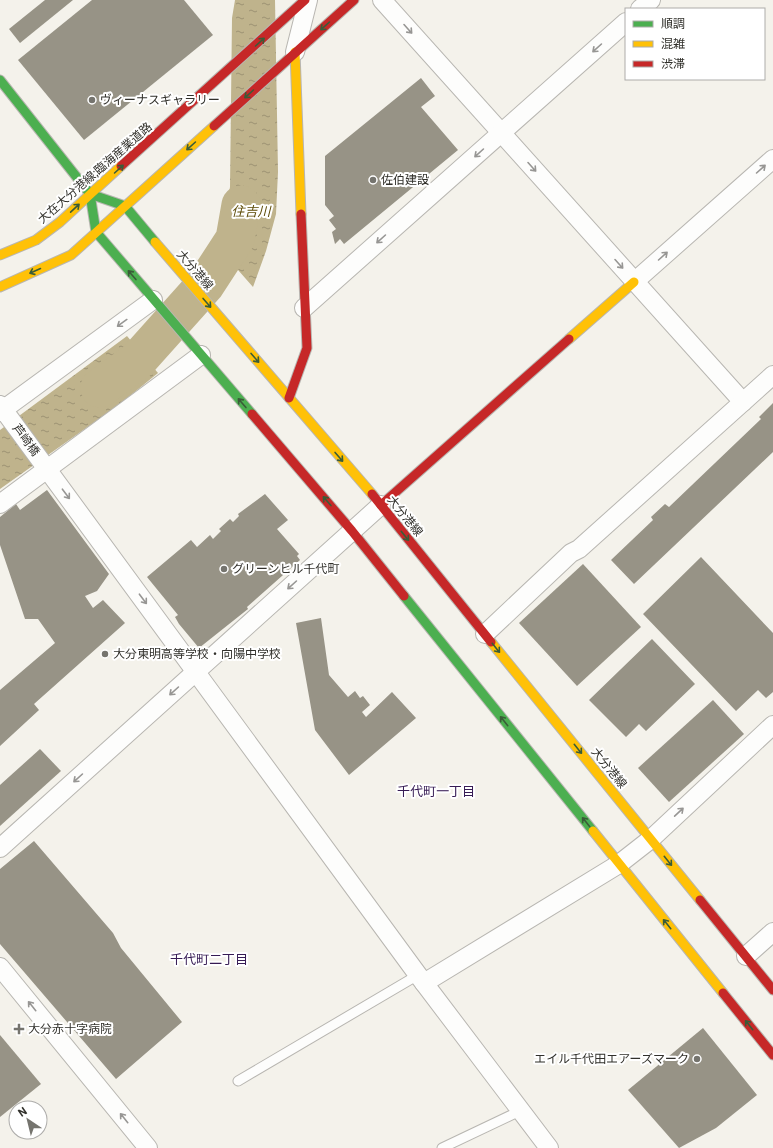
<svg xmlns="http://www.w3.org/2000/svg" width="773" height="1148" font-family="Roboto,'Noto Sans JP',sans-serif">
<style>
.water{fill:url(#water-ripples)}
.lines{fill:none;stroke-linecap:round;stroke-linejoin:round}
.river{stroke:#bfb38c;stroke-width:39}
.building{fill:#979386}
.lane-casing{stroke:#b8b6b1;stroke-width:11}
.street-casing{stroke:#b8b6b1;stroke-width:20}
.fast-casing{stroke:#b8b6b1;stroke-width:11}
.slow-casing{stroke:#b8b6b1;stroke-width:11}
.jam-casing{stroke:#b8b6b1;stroke-width:11}
.lane{stroke:#fdfdfc;stroke-width:9}
.street{stroke:#fdfdfc;stroke-width:18}
.fast{stroke:#4caf50;stroke-width:9}
.slow{stroke:#ffc107;stroke-width:9}
.jam{stroke:#c62828;stroke-width:9}
.oneway{stroke:#3a5c38}
.oneway2{stroke:#979694}
.poi-dot{fill:#75746e;stroke:#fff;stroke-width:1.5}
.labels{text-anchor:middle;stroke-width:4;stroke-linejoin:round;paint-order:stroke}
.poi-label{font-size:12px;fill:#31302b;stroke:#fff;text-anchor:start}
.street-label{font-size:12px;fill:#31302b;stroke:#fff}
.water-label{font-size:13px;font-style:italic;fill:#5c4a05;stroke:#fff}
.neighbourhood-label{font-size:13px;fill:#361b54;stroke:#fff}
</style>
<defs>
<pattern id="water-ripples" width="26" height="14" patternUnits="userSpaceOnUse"><rect width="26" height="14" fill="#bfb38c"/><path d="M2 4q2-2 4 0t4 0M15 11q2-2 4 0t4 0" fill="none" stroke="#9c9273"/></pattern>
</defs>
<rect width="100%" height="100%" fill="#f4f2eb"/>
<g class="water">
<path d="M235,0h40l3,172 -2,42 -10,37 -13,36 -37,-42 8,-26 6,-32 2,-169z"/>
<path d="M127,336l31,37 -38,31 -120,85v-59z"/>
</g>
<g class="lines">
<path class="river" d="M100,388l37,-27 68,-76 30,-46 6,-34"/>
</g>
<g class="building">
<path d="M45,0h28l-53,43 -11,-14z"/>
<path d="M92,0h92l29,35 -129,105 -66,-80z"/>
<path d="M421,78l14,18 -14,11 37,43 -114,94 -4,-5 -5,5 -3,-12 4,-3 -7,-9 5,-4 -9,-11v-49z"/>
<path d="M773,403v49l-139,132 -23,-24 42,-40 -2,-3 14,-13 4,3 92,-88 -2,-2z"/>
<path d="M47,490l62,84 -12,17 -12,5 8,12 10,-8 22,23 -91,81 5,6 -39,36v-56l55,-47 -17,-24h-13l-25,-74v-28l16,-13 4,6z"/>
<path d="M265,494l23,26 -11,9 22,25 -2,2 3,4 -53,47 1,2 -49,39 -20,-24 -4,-7 3,-2 -31,-38 44,-37 6,7 13,-12 3,4 8,-8 -2,-2 11,-10 3,3 6,-6 -1,-2z"/>
<path d="M701,557l72,76v59l-7,6 -8,-8 -22,21 -93,-97z"/>
<path d="M583,564l58,63 -64,59 -58,-63z"/>
<path d="M321,618l8,57 19,22 7,-6 5,7 3,-2 7,9 -8,7 4,5 26,-25 24,26 -67,57 -34,-45 -19,-107z"/>
<path d="M652,639l43,45 -49,47 -7,-7 -13,13 -37,-37z"/>
<path d="M713,700l31,34 -75,68 -31,-34z"/>
<path d="M40,749l21,22 -61,55v-41z"/>
<path d="M34,841l79,92 8,15 61,74 -66,57 -116,-135v-75z"/>
<path d="M703,1028l54,67 -41,33 -37,20 -51,-58z"/>
<path d="M0,1035l41,49 -41,33z"/>
</g>
<g class="lines">
<g class="lane-casing">
<g id="lane">
<path d="M238,1081l180,-106"/>
<path d="M442,1148l80,-38"/>
</g>
</g>
<g class="street-casing">
<g id="street">
<path d="M382,0l361,402"/>
<path d="M640,9l11,-9"/>
<path d="M295,52l13,-52"/>
<path d="M634,282l139,-123"/>
<path d="M304,308l322,-286"/>
<path d="M0,405l418,570 131,173"/>
<path d="M0,412l153,-112"/>
<path d="M0,504l201,-149"/>
<path d="M485,634l86,-81 8,-4 194,-174"/>
<path d="M0,848l381,-343"/>
<path d="M746,956l27,-24"/>
<path d="M0,967l148,181"/>
<path d="M424,983l195,-119 32,-25 122,-114"/>
</g>
</g>
<g class="fast-casing">
<g id="fast">
<path d="M0,80l90,114 35,12 30,36"/>
<path d="M90,194l6,38 156,182"/>
<path d="M404,596l189,235"/>
</g>
</g>
<g class="slow-casing">
<g id="slow">
<path d="M295,52l6,162"/>
<path d="M155,242l217,252"/>
<path d="M0,255l36,-15 24,-18 61,-56"/>
<path d="M0,287l71,-32 143,-129"/>
<path d="M569,339l65,-57"/>
<path d="M491,642l209,258"/>
<path d="M593,831l130,162"/>
</g>
</g>
<g class="jam-casing">
<g id="jam">
<path d="M214,126l140,-126"/>
<path d="M121,166l184,-166"/>
<path d="M289,398l18,-50 -6,-134"/>
<path d="M252,414l100,117 52,65"/>
<path d="M372,494l119,148"/>
<path d="M381,505l188,-166"/>
<path d="M700,900l73,90"/>
<path d="M723,993l50,62"/>
</g>
</g>
<use href="#lane" class="lane"/>
<use href="#street" class="street"/>
<use href="#fast" class="fast"/>
<use href="#slow" class="slow"/>
<use href="#jam" class="jam"/>
</g>
<defs><path id="oneway-shaft" d="M-6 0H5M1.5-3L5.5 0L1.5 3" fill="none" stroke-width="1.6" stroke-linecap="round" stroke-linejoin="round"/></defs>
<g class="oneway">
<use href="#oneway-shaft" transform="translate(325 26) rotate(138)"/>
<use href="#oneway-shaft" transform="translate(260 42) rotate(-42)"/>
<use href="#oneway-shaft" transform="translate(249 94) rotate(138)"/>
<use href="#oneway-shaft" transform="translate(191 146) rotate(138)"/>
<use href="#oneway-shaft" transform="translate(119 169) rotate(-42)"/>
<use href="#oneway-shaft" transform="translate(75 208) rotate(-43)"/>
<use href="#oneway-shaft" transform="translate(35 271) rotate(156)"/>
<use href="#oneway-shaft" transform="translate(132 275) rotate(-131)"/>
<use href="#oneway-shaft" transform="translate(207 303) rotate(49)"/>
<use href="#oneway-shaft" transform="translate(255 358) rotate(49)"/>
<use href="#oneway-shaft" transform="translate(242 403) rotate(-131)"/>
<use href="#oneway-shaft" transform="translate(339 457) rotate(49)"/>
<use href="#oneway-shaft" transform="translate(327 501) rotate(-131)"/>
<use href="#oneway-shaft" transform="translate(405 536) rotate(51)"/>
<use href="#oneway-shaft" transform="translate(496 648) rotate(51)"/>
<use href="#oneway-shaft" transform="translate(504 721) rotate(-129)"/>
<use href="#oneway-shaft" transform="translate(578 749) rotate(51)"/>
<use href="#oneway-shaft" transform="translate(586 822) rotate(-129)"/>
<use href="#oneway-shaft" transform="translate(668 861) rotate(51)"/>
<use href="#oneway-shaft" transform="translate(667 924) rotate(-129)"/>
<use href="#oneway-shaft" transform="translate(749 1025) rotate(-129)"/>
</g>
<g class="oneway2">
<use href="#oneway-shaft" transform="translate(408 29) rotate(48)"/>
<use href="#oneway-shaft" transform="translate(597 48) rotate(138)"/>
<use href="#oneway-shaft" transform="translate(479 153) rotate(138)"/>
<use href="#oneway-shaft" transform="translate(532 167) rotate(48)"/>
<use href="#oneway-shaft" transform="translate(761 169) rotate(-42)"/>
<use href="#oneway-shaft" transform="translate(381 239) rotate(138)"/>
<use href="#oneway-shaft" transform="translate(663 256) rotate(-42)"/>
<use href="#oneway-shaft" transform="translate(619 264) rotate(48)"/>
<use href="#oneway-shaft" transform="translate(122 323) rotate(144)"/>
<use href="#oneway-shaft" transform="translate(66 494) rotate(53)"/>
<use href="#oneway-shaft" transform="translate(292 585) rotate(138)"/>
<use href="#oneway-shaft" transform="translate(143 599) rotate(53)"/>
<use href="#oneway-shaft" transform="translate(174 691) rotate(138)"/>
<use href="#oneway-shaft" transform="translate(78 778) rotate(138)"/>
<use href="#oneway-shaft" transform="translate(679 812) rotate(-43)"/>
<use href="#oneway-shaft" transform="translate(32 1006) rotate(-129)"/>
<use href="#oneway-shaft" transform="translate(124 1118) rotate(-129)"/>
</g>
<g class="poi-dot">
<circle cx="92" cy="100" r="4"/>
<circle cx="373" cy="180" r="4"/>
<circle cx="224" cy="569" r="4"/>
<circle cx="105" cy="654" r="4"/>
<path d="M17 1023h4v4h4v4h-4v4h-4v-4h-4v-4h4z"/>
<circle cx="697" cy="1059" r="4"/>
</g>
<g class="labels">
<g class="poi-label">
<text x="100" y="104">ヴィーナスギャラリー</text>
<text x="381" y="184">佐伯建設</text>
<text x="232" y="573">グリーンヒル千代町</text>
<text x="113" y="658">大分東明高等学校・向陽中学校</text>
<text x="28" y="1033">大分赤十字病院</text>
<text x="689" y="1063" text-anchor="end">エイル千代田エアーズマーク</text>
</g>
<g class="street-label">
<text transform="translate(95 173) rotate(-41)" y="4">大在大分港線;臨海産業道路</text>
<text transform="translate(195 270) rotate(49)" y="4">大分港線</text>
<text transform="translate(26 440) rotate(53)" y="4">芦崎橋</text>
<text transform="translate(405 516) rotate(51)" y="4">大分港線</text>
<text transform="translate(609 768) rotate(51)" y="4">大分港線</text>
</g>
<g class="water-label">
<text x="251" y="216">住吉川</text>
</g>
<g class="neighbourhood-label">
<text x="436" y="796">千代町一丁目</text>
<text x="209" y="964">千代町二丁目</text>
</g>
</g>
<rect x="625" y="8" width="140" height="72" fill="#ffffff" stroke="#adacaa"/>
<rect x="633" y="21" width="20" height="6" fill="#4caf50" stroke="#adacaa"/>
<text x="661" y="28" font-size="12" fill="#31302b">順調</text>
<rect x="633" y="41" width="20" height="6" fill="#ffc107" stroke="#adacaa"/>
<text x="661" y="48" font-size="12" fill="#31302b">混雑</text>
<rect x="633" y="61" width="20" height="6" fill="#c62828" stroke="#adacaa"/>
<text x="661" y="68" font-size="12" fill="#31302b">渋滞</text>
<g transform="translate(28 1120) rotate(325)"><circle r="19" fill="#ffffff" stroke="#adacaa"/>
<path d="M0-3L7 15L0 10L-7 15Z" fill="#75746e"/>
<text y="-6" font-size="11" font-weight="bold" text-anchor="middle" fill="#31302b">N</text>
</g>
</svg>
